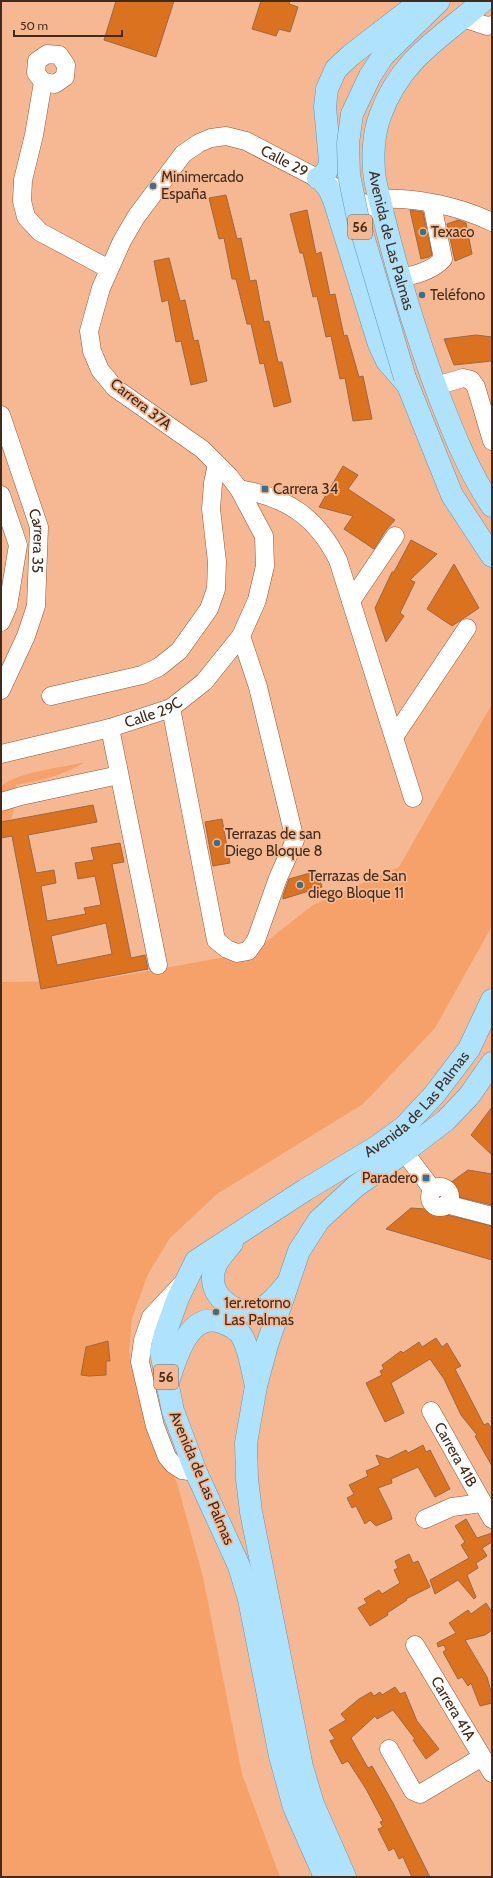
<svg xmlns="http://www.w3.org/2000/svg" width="493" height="1878" font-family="Cabin,sans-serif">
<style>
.green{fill:#f6a16a}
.building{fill:#da721f;stroke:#9d6744;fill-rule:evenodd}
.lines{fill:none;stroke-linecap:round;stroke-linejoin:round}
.minor-casing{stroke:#8e5836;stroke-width:19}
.major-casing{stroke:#6696ae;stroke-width:23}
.minor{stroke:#fff;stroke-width:18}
.major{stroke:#afe3fd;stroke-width:22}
.major-bridge-casing{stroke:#6696ae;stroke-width:23;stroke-linecap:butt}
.major-bridge{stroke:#afe3fd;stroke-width:22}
.poi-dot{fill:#3a708c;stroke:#f5b893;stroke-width:1.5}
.labels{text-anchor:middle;stroke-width:3.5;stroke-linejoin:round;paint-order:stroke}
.shield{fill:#f5b893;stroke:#785540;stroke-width:1}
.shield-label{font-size:14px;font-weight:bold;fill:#422b1c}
.street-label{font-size:15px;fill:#422b1c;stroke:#f5b893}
.poi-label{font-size:15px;fill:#422b1c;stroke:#f5b893;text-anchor:start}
</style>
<rect width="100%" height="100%" fill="#f5b893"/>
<g class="green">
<path d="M492,704v222l-57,102 -72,76 -146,90 -47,44 -22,36 -16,44 -3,33 6,28 20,54 22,50 26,94 39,197 38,103h-279v-895l91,-1 161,-29 60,-47 86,-38z"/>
<path d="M85,762c-20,13 -46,19 -69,23v16l-5,19 -10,4v-38c20,-15 59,-18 84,-24z"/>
</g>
<g class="building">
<path d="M116,1h58l-18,56 -52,-17z"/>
<path d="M261,1h29l-1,3 9,3 -8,25 -11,-3 -3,7 -24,-7z"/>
<path d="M226,195l11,44 4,-1 9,43 6,-1 8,42 5,-1 9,41h4l9,40 -17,5 -10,-44 -4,1 -9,-40h-4l-11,-45h-4l-8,-41 -5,1 -10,-41z"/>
<path d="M307,210l9,44 5,-2 9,43 5,-1 9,42 3,-1 12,42 4,-1 9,43 -19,2 -8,-43 -5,1 -9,-43 -5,1 -9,-41 -4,1 -10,-44h-3l-10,-39z"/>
<path d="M410,210l13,2 9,43 -3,2 -8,2z"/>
<path d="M458,220l8,3 6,31 -17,7 -8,-37z"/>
<path d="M169,258l11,43 5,-1 9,41 4,-1 9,41 -16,4 -10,-44 -5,1 -8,-42 -6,2 -8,-41z"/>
<path d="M476,335l16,2v24l-38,4 -10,-26z"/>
<path d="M343,466l15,9 -10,14 47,31 -9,10 -12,19 -30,-20 9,-13 -34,-9z"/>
<path d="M411,540l26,14 -27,26 5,2 -15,31 4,3 -18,26 -11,-34 17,-36h2z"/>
<path d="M454,564l25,44 -27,18 -25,-17z"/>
<path d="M93,805l4,17 -69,13 8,38 18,-3 2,13 -15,3 6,35 39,-7 -2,-6 17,-3 -6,-29 -17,3 -3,-16 19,-3 -3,-12 29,-5 4,19 -12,2 19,94 14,-3 3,14 -107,20 -29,-153 -11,2v-16zM106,923l6,31 -55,11 -6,-29z"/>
<path d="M222,819l8,44 -17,3 -8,-44z"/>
<path d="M317,871l5,16 -39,12v-3l6,-17z"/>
<path d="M492,1107v48l-21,-20z"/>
<path d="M468,1170l24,4v31l-47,-11 -2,-6z"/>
<path d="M411,1208l27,2 5,4 49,12v34l-106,-31z"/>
<path d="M436,1338l6,9 5,-4 7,12 7,11 -6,3 29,56 4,-2 4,6v37l-17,-30 2,-1 -16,-20 -17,-36 -14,-20 -39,24 13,30 -19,9 -19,-39 16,-8 -2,-4 4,-2 -2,-4 19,-14 2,2 16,-11 3,5z"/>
<path d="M108,1341l2,20h-4v14l-17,1 -8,-1 5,-28z"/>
<path d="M423,1445l3,7 4,-2 20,39 -15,8 -17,-30 -27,12 1,4 -14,5 12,24 2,7 -16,7 -6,-6 -5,4 -9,-18 -4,2 -5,-10 7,-4 -5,-9 19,-9 -2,-5 14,-6 -4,-10 12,4 18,-9 2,3z"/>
<path d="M466,1519l11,19 15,-5v9l-10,6 5,8 -11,7 2,5 -11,7 9,22 -2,2 -16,-19 -23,14 -5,-14 39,-22 -8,-13 4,-3 -10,-16z"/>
<path d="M409,1554l4,9 5,-2 12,26 -24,12 1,1 -20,13 1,2 -18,11 -12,-18 9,-5 -3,-4 15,-9 3,4 18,-11 -6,-13 4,-2 -3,-7z"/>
<path d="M486,1603l6,9v18l-7,5 -20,5 22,37 5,18v8l-12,3 -9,-23 -3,3 -6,-9 -4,2 -15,-27 3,-2 -2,-5 -6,2 -1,-4 19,-10 -7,-10 19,-13 3,4z"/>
<path d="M395,1687l5,7 5,-2 12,29 22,28 -13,10 -13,-19 2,-1 -22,-29 -16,9 -2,-3 -24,22 17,30 4,-2 21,37 37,74h-18l-9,-20 -4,2 -5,-11 -5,3 -11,-22 5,-2 -3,-5 3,-1 -17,-32 -18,-28 -6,3 -12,-23 5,-2 -6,-9 17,-10 -5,-6 18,-15 12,-7 3,4 6,-4 2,3z"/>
</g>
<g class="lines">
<g class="minor-casing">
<g id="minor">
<path d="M463,18l24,8 5,-1"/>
<path d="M43,82l12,2 10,-7 1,-12 -7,-10 -12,-1 -10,7 -1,12 7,9 -9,53 -11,45 -1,21 4,16 14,15 69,37"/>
<path d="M379,199c38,-2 79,7 113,23"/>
<path d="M399,278c16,-3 33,-7 44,-19l-11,-55"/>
<path d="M436,386l27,-8 8,2 5,7 16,54"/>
<path id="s1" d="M1,415l38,112 -3,79 -10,30 -25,54"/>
<path d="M239,489c47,8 77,27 99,71l75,238"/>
<path d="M1,495l17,50 -10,61 -7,16"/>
<path d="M351,601l44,-65"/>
<path d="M51,696l91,-21 17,-8 20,-16 30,-42 7,-20 1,-27 -6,-53 2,-26 4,-19"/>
<path d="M171,708l45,232 11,9 10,4 11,-2 8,-11 22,-62 17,-38 -37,-153 -17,-51"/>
<path d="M110,728l48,237"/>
<path d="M394,737l73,-109"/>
<path id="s2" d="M1,754l109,-26 61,-20 33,-26 37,-46 16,-36 8,-34 -1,-30 -25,-47 -10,-13 -27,-27 -87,-61 -15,-18 -8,-19 -3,-20 12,-43 21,-47 14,-24 47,-63 16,-11 12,-5 15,-2 20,5 92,48 45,25"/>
<path d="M1,802l20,-6 98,-21"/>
<path d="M403,1153l8,8 22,29"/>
<circle cx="440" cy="1197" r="10"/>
<path d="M446,1204l46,12"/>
<path d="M181,1285l-30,32 -8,23 -3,22 15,64 12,31 6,7 9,6 14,2"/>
<path id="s3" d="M431,1411l61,108"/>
<path d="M425,1519l27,-12 30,-4"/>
<path id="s4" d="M415,1645l77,128"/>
<path d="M389,1749l24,42 7,3 62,-37"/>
</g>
</g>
<g class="major-casing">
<g id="major">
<path id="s5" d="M483,1c-43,38 -82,57 -103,115 -7,19 -8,44 -5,63 2,12 6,24 8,35 14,57 30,111 50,166 16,42 33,88 59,126"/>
<path d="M370,76l13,-20 56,-55"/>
<path d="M318,178c8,-4 11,-9 12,-17l-5,-54 2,-18 9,-20 15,-14 70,-54"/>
<path d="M322,180l7,9 5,11 45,144 8,17 20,23"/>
<path d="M405,378l47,117 40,61"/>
<path d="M232,1243c-6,8 -14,15 -17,24 -9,24 13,45 36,44 15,-1 26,-15 34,-25"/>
<path d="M167,1385c8,-23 20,-74 54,-63 8,3 18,7 22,16 7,14 9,32 13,47"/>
<path id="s6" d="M325,1877l-31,-70 -14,-51 -31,-157 -10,-33 -43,-94 -23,-61 -12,-59 4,-18 13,-36 18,-37 109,-71 73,-44 26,-19 30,-32 35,-46 23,-49"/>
<path d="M345,1877l-32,-73 -11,-37 -51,-255 -4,-33 -1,-36 10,-57 11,-41 32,-94 20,-31 37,-34 47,-33 43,-33 23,-24 23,-33"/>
</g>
</g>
<use href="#minor" class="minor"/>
<use href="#major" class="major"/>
<g class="major-bridge-casing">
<path id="major-bridge" d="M370,76l-18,38 -4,29 1,32 9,44 47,159"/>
</g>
<use href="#major-bridge" class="major-bridge"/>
</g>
<g class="poi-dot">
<circle cx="153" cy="186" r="4"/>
<circle cx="423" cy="232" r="4"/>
<circle cx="422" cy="295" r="4"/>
<rect x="261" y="485" width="8" height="8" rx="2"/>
<circle cx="217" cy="843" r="4"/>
<circle cx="300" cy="885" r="4"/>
<rect x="422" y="1174" width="8" height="8" rx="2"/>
<circle cx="216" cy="1312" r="4"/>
</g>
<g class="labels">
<g class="shield">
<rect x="348" y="215" width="24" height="24" rx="3"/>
<rect x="154" y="1365" width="24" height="24" rx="3"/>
</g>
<g class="shield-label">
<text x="360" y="232">56</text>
<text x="166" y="1382">56</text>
</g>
<g class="street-label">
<text dy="5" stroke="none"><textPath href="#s2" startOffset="974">Calle 29</textPath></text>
<text dy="5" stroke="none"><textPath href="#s5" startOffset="284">Avenida de Las Palmas</textPath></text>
<text transform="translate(141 404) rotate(38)" y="5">Carrera 37A</text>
<text dy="5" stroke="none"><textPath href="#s1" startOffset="132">Carrera 35</textPath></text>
<text dy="5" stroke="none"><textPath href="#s2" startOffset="158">Calle 29C</textPath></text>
<text dy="5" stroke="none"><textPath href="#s6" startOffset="923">Avenida de Las Palmas</textPath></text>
<text dy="5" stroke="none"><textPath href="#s3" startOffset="50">Carrera 41B</textPath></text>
<text transform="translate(202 1478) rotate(67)" y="5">Avenida de Las Palmas</text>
<text dy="5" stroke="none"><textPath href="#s4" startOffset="74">Carrera 41A</textPath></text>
</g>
<g class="poi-label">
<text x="161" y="182">Minimercado<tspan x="161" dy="17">España</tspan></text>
<text x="431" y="237">Texaco</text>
<text x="430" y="300">Teléfono</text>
<text x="273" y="494">Carrera 34</text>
<text x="225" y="839">Terrazas de san<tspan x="225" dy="17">Diego Bloque 8</tspan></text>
<text x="308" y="881">Terrazas de San<tspan x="308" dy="17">diego Bloque 11</tspan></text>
<text x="418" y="1183" text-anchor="end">Paradero</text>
<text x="224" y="1308">1er.retorno<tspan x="224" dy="17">Las Palmas</tspan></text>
</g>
</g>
<rect width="493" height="1878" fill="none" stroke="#422b1c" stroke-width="4"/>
<path d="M14 30v6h108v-6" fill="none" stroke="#422b1c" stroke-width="2"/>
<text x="20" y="30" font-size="12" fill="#422b1c" stroke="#f5b893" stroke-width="3" paint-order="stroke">50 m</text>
</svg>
